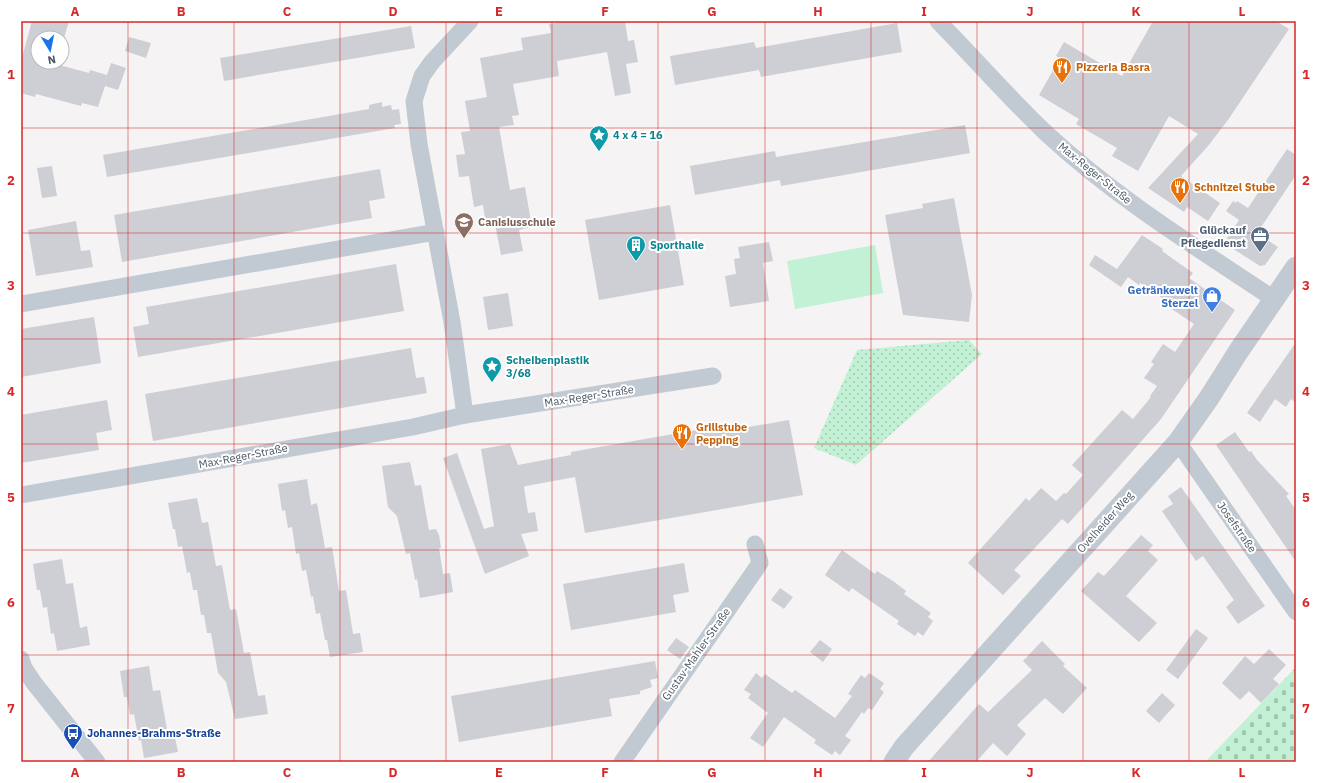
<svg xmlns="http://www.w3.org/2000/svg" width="1317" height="783" font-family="'IBM Plex Sans',sans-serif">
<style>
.cemetery{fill:url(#cemetery-stones)}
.park{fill:url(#park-dots)}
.garden{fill:#c3f1d5}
.building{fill:#cdcfd5}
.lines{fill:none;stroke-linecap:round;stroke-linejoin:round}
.minor{stroke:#c1cad2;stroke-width:17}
.tertiary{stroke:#c1cad2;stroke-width:21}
.grid{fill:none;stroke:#d62828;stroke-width:1;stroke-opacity:0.55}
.labels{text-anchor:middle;stroke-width:4;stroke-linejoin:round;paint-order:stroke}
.food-label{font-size:11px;font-weight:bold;fill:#c56008;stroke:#fff;text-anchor:start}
.culture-label{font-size:11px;font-weight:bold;fill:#0d838f;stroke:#fff;text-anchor:start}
.street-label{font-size:11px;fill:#4a5661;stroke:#fff}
.education-label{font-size:11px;font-weight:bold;fill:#785e54;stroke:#fff;text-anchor:start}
.service-label{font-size:11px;font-weight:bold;fill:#4e5e75;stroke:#fff;text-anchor:end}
.shop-label{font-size:11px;font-weight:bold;fill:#366cbe;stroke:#fff;text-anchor:end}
.transit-label{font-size:11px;font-weight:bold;fill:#164399;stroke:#fff;text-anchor:start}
.neatline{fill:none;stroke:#d62828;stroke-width:1.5}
.grid-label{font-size:13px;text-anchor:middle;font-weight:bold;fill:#d62828}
</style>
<defs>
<pattern id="cemetery-stones" width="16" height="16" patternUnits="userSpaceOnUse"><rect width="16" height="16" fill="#c3f1d5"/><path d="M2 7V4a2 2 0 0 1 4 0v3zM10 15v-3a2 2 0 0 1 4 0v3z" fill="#a0c6b0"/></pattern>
<pattern id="park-dots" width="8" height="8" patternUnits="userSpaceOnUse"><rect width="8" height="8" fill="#c3f1d5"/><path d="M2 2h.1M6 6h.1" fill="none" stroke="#a0c6b0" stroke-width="1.8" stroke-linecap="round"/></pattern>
</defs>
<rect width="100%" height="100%" fill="#f5f3f3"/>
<path class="cemetery" d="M1296,667v95h-91z"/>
<path class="park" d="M969,340l13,14 -126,111 -42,-17 43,-98z"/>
<path class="garden" d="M875,245l8,48 -88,16 -8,-48z"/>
<g class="building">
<path d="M32,21h37l-7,24v-7h-24v24h19l-1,2 33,9 1,-3 17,5 4,-12 15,5 -8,22 -13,-4 -7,21 -16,-4 -1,3 -45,-12 -1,3 -14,-4v-32z"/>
<path d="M568,21h57l3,20 6,-1 4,22 -12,2 5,29 -16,3 -8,-44 -50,9 2,15 -46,8 6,31 -7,1 2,9 -15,2 11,63 15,-3 7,40 -13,3 4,21 -22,4 -6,-31 -9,2 -3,-21 -9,2 -5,-31 -10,1 -3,-22 9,-1 -4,-22 9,-1 -5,-30 22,-4 -7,-39 43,-8 -2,-12 30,-5 -2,-9z"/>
<path d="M1153,21h123l13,8 -61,91 -20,26 -27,30 39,27 -12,18 -21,-14 -3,5 -36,-24 50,-54 -29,-18 -31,55 -26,-15 5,-8 -41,-24 3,-5 -40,-24 21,-37 -4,-2 8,-14 58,34z"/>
<path d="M897,23l5,29 -141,25 -2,-7 -84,15 -5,-29 84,-14 2,6z"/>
<path d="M411,26l4,22 -191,33 -4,-23z"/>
<path d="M129,37l22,6 -5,15 -21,-7z"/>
<path d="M382,102v5l9,-2 1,5 7,-1 2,15 -7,1 1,3 -288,49 -4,-22 266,-46v-4z"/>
<path d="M965,125l5,28 -189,33 -1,-6 -85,15 -5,-29 85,-15 1,6z"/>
<path d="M1287,149l9,6v20l-39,58 21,14 -13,18 -5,1 -36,-23 15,-23 -13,-9 7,-10 3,2 1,-2 11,7z"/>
<path d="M52,166l5,30 -15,2 -5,-30z"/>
<path d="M380,169l5,29 -16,3 3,17 -250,44 -8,-47z"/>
<path d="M954,198l18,97 -3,27 -66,-7 -18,-100 38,-7 -1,-4z"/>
<path d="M670,205l14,80 -85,15 -14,-80z"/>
<path d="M76,221l5,30 9,-1 3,17 -57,9 -8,-46z"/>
<path d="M1142,235l21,14 -1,2 31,22 -4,5 46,32 -74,109 -93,105 -6,-5 -48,51 7,6 -18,19 -35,-32 58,-65 3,3 12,-13 15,13 8,-8 2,1 17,-19 -11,-10 50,-55 11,9 18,-22 -1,-1 7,-10 -13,-8 10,-14 -3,-2 12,-18 12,8 19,-28 -31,-21 2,-3 -25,-17 -1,2 -11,-8 -7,10 -32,-22 6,-10 22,14z"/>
<path d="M769,242l4,19 -10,2 6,38 -39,6 -5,-31 11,-2 -2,-15 6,-1 -2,-11z"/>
<path d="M396,264l8,47 -266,46 -5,-30 16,-3 -3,-17z"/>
<path d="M508,293l5,33 -25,4 -5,-33z"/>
<path d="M94,317l7,46 -80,14v-48z"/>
<path d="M1296,342v61l-5,-4 -5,8 -11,-8 -15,23 -13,-9z"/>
<path d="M411,348l5,30 8,-1 3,16 -274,48 -8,-47z"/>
<path d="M107,400l5,30 -16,3 3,17 -78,13v-48z"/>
<path d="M789,420l14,75 -218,38 -10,-56 -49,9 -2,1 4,26 7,-1 3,19 -17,3 8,22 -44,18 -42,-116 14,-5 27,76 10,-3 -13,-77 29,-5 8,21 53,-10v-3l148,-26 1,6z"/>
<path d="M1235,432l14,20 2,-1 6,9 32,34 -3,2 10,14v52l-80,-117z"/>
<path d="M410,462l5,24 6,-1 8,45 7,-1 3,6 2,13h-2l4,26 7,-1 3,19 -33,6 -3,-19 -2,1 -5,-27 -4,1 -9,-38 -9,-9 -6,-41z"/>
<path d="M307,479l4,26 6,-2 8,45 7,-1 7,44 7,-1 7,44 7,-1 3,19 -33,5 -3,-17h-2l-5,-27 -4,1 -3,-18 -2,1 -5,-27 -4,1 -3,-18 -3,1 -4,-27 -4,1 -3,-18 -3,1 -4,-27z"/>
<path d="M1181,487l84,119 -27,18 -12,-17 8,-7 -31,-44 -7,5 -34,-50 11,-7 -5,-8z"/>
<path d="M197,498l5,25 6,-1 8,44 6,-1 8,45 6,-1 8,44 6,-1 8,44 7,-1 3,19 -33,5 -9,-37 -8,-9 -7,-40h-4l-3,-18h-3l-4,-25h-4l-3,-18 -3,1 -5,-27 -4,1 -3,-18h-2l-5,-26z"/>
<path d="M1141,535l12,10 -5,6 10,9 -32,36 31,27 -18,19 -58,-51 17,-19 6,4z"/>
<path d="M842,550l33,24 2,-3 16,10 13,10 -2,3 27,19 -3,4 5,4 -10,15 -5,-4 -3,4 -18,-12 2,-3 -47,-33 -3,4 -24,-17z"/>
<path d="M62,559l4,25 7,-1 7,45 7,-2 3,19 -33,6 -3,-18 -3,1 -4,-27 -4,1 -3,-18h-3l-4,-26z"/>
<path d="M684,563l5,29 -16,3 3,17 -105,18 -8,-46z"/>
<path d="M780,588l13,9 -9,12 -13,-9z"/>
<path d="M1196,629l12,9 -30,41 -12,-9z"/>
<path d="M676,638l13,9 -9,12 -13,-9z"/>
<path d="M820,640l12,9 -9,13 -13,-10z"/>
<path d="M1042,641l23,23 -2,2 24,22 -24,26 -18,-16 -28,27 9,9 -19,22 -14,-13 -17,19h-48l51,-58 9,8 44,-42 -9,-9z"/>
<path d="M1269,649l17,16 -13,14 6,5 -18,19 -12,-12 -9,9 -18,-17 23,-27 9,8z"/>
<path d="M655,661l3,17 -8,2 2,7 -12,4v3l-31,5 3,17 -153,26 -8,-46z"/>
<path d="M149,666l4,25 7,-1 8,45 6,-2 4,19 -34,6 -3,-18 -2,1 -5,-27 -4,1 -3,-18h-3l-4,-26z"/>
<path d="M756,673l6,5 3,-4 27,19 3,-3 40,28 17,-22 -4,-2 13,-19 4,3 4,-5 15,10 -4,6 4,3 -12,18 -4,-2 -4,6 -2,-2 -17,24 6,4 -11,15 -5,-4 -3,4 -18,-12 2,-3 -32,-23 -21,30 -13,-9 18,-25 -20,-15 3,-4 -7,-4z"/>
<path d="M1162,693l13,12 -16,18 -13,-12z"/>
</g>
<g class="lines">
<g class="minor">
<path d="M938,21c36,37 71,77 109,113 69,64 149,113 227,165"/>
<path d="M21,304l415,-72"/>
<path d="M465,415l-13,-93 -33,-178 -5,-43 8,-25 10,-14 38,-41"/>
<path d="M1178,442l118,170"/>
<path d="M21,495l392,-68 52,-12 248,-39"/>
<path d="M21,659l3,9 10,15 63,79"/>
<path d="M622,762l138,-199 -5,-19"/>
</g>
<path class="tertiary" d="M894,762l10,-15 274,-305 31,-44 29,-46 58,-85"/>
</g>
<path class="grid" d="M128,21v741M234,21v741M340,21v741M446,21v741M552,21v741M658,21v741M765,21v741M871,21v741M977,21v741M1083,21v741M1189,21v741M21,128h1275M21,233h1275M21,339h1275M21,444h1275M21,550h1275M21,655h1275"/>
<defs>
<g id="restaurant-pin" transform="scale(1)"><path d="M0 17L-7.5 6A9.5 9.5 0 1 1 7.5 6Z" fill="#e8710a" stroke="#fff"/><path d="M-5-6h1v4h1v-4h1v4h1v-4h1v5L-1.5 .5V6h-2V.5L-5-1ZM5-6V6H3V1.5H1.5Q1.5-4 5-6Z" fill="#fff"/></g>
<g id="sight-pin" transform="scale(1)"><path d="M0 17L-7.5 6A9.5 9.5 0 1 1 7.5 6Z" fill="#0f9aa8" stroke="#fff"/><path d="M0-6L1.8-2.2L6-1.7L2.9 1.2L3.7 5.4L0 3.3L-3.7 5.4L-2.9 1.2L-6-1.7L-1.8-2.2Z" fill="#fff"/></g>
<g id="school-pin" transform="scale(1)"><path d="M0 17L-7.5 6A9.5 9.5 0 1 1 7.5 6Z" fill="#8d6e63" stroke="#fff"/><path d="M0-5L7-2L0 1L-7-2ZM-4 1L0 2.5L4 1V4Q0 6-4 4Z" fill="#fff"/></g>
<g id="office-pin" transform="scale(1)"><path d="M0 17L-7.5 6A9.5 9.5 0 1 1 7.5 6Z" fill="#5c6f8a" stroke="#fff"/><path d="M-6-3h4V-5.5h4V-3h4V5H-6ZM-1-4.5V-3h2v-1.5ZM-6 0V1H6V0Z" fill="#fff"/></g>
<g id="building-pin" transform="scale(1)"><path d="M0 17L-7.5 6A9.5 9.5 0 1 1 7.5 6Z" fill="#0f9aa8" stroke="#fff"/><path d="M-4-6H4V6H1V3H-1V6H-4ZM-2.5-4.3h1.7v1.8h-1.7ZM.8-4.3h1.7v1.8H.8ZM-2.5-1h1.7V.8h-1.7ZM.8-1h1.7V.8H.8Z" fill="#fff"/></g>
<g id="shop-pin" transform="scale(1)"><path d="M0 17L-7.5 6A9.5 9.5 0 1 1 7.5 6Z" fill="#3f7fe0" stroke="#fff"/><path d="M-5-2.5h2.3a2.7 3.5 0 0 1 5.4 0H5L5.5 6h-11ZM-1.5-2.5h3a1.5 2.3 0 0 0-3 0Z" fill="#fff"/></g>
<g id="bus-pin" transform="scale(1)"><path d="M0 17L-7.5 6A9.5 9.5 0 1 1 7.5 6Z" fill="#1a4fb4" stroke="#fff"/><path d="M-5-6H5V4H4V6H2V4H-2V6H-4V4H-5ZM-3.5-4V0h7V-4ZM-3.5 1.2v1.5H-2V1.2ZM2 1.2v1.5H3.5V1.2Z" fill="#fff"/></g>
</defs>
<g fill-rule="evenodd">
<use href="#restaurant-pin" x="1062" y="67"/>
<use href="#sight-pin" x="599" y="135"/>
<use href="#restaurant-pin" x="1180" y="187"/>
<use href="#school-pin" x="464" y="222"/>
<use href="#office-pin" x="1260" y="236"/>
<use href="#building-pin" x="636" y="245"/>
<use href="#shop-pin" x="1212" y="296"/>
<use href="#sight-pin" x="492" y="366"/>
<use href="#restaurant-pin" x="682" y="433"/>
<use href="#bus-pin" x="73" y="733"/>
</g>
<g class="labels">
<g class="food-label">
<text x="1076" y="71">Pizzeria Basra</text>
<text x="1194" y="191">Schnitzel Stube</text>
<text x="696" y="431">Grillstube<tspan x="696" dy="13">Pepping</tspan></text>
</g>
<g class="culture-label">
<text x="613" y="139">4 x 4 = 16</text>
<text x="650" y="249">Sporthalle</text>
<text x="506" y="364">Scheibenplastik<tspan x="506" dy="13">3/68</tspan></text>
</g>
<g class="street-label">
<text transform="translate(1095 173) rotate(39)" y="4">Max-Reger-Straße</text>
<text transform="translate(589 396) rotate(-9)" y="4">Max-Reger-Straße</text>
<text transform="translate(243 456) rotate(-11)" y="4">Max-Reger-Straße</text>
<text transform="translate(1105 522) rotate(-48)" y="4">Ovelheider Weg</text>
<text transform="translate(1237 527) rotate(55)" y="4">Josefstraße</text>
<text transform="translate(696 654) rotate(-55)" y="4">Gustav-Mahler-Straße</text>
</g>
<g class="education-label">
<text x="478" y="226">Canisiusschule</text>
</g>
<g class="service-label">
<text x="1246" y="234">Glückauf<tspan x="1246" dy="13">Pflegedienst</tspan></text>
</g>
<g class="shop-label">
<text x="1198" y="294">Getränkewelt<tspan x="1198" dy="13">Sterzel</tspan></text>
</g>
<g class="transit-label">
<text x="87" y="737">Johannes-Brahms-Straße</text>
</g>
</g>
<rect width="1317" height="783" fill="none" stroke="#ffffff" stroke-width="44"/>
<g transform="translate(50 50) rotate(170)"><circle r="19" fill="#ffffff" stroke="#b7bbc0"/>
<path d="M0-3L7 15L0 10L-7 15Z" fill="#1a73e8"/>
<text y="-6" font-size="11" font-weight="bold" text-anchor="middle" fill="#4a5661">N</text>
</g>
<rect x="22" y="22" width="1273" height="739" class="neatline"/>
<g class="grid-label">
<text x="75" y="16">A</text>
<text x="181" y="16">B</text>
<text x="287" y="16">C</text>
<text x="393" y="16">D</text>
<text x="499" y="16">E</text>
<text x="605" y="16">F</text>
<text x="712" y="16">G</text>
<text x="818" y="16">H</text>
<text x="924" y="16">I</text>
<text x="1030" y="16">J</text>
<text x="1136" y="16">K</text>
<text x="1242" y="16">L</text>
<text x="11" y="79">1</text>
<text x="1306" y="79">1</text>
<text x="11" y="185">2</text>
<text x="1306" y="185">2</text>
<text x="11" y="290">3</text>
<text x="1306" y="290">3</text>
<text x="11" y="396">4</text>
<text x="1306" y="396">4</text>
<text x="11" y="502">5</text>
<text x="1306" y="502">5</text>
<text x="11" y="607">6</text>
<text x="1306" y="607">6</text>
<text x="11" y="713">7</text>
<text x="1306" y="713">7</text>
<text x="75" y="777">A</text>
<text x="181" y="777">B</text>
<text x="287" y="777">C</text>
<text x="393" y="777">D</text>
<text x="499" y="777">E</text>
<text x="605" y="777">F</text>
<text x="712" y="777">G</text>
<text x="818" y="777">H</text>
<text x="924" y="777">I</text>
<text x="1030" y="777">J</text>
<text x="1136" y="777">K</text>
<text x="1242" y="777">L</text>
</g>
</svg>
